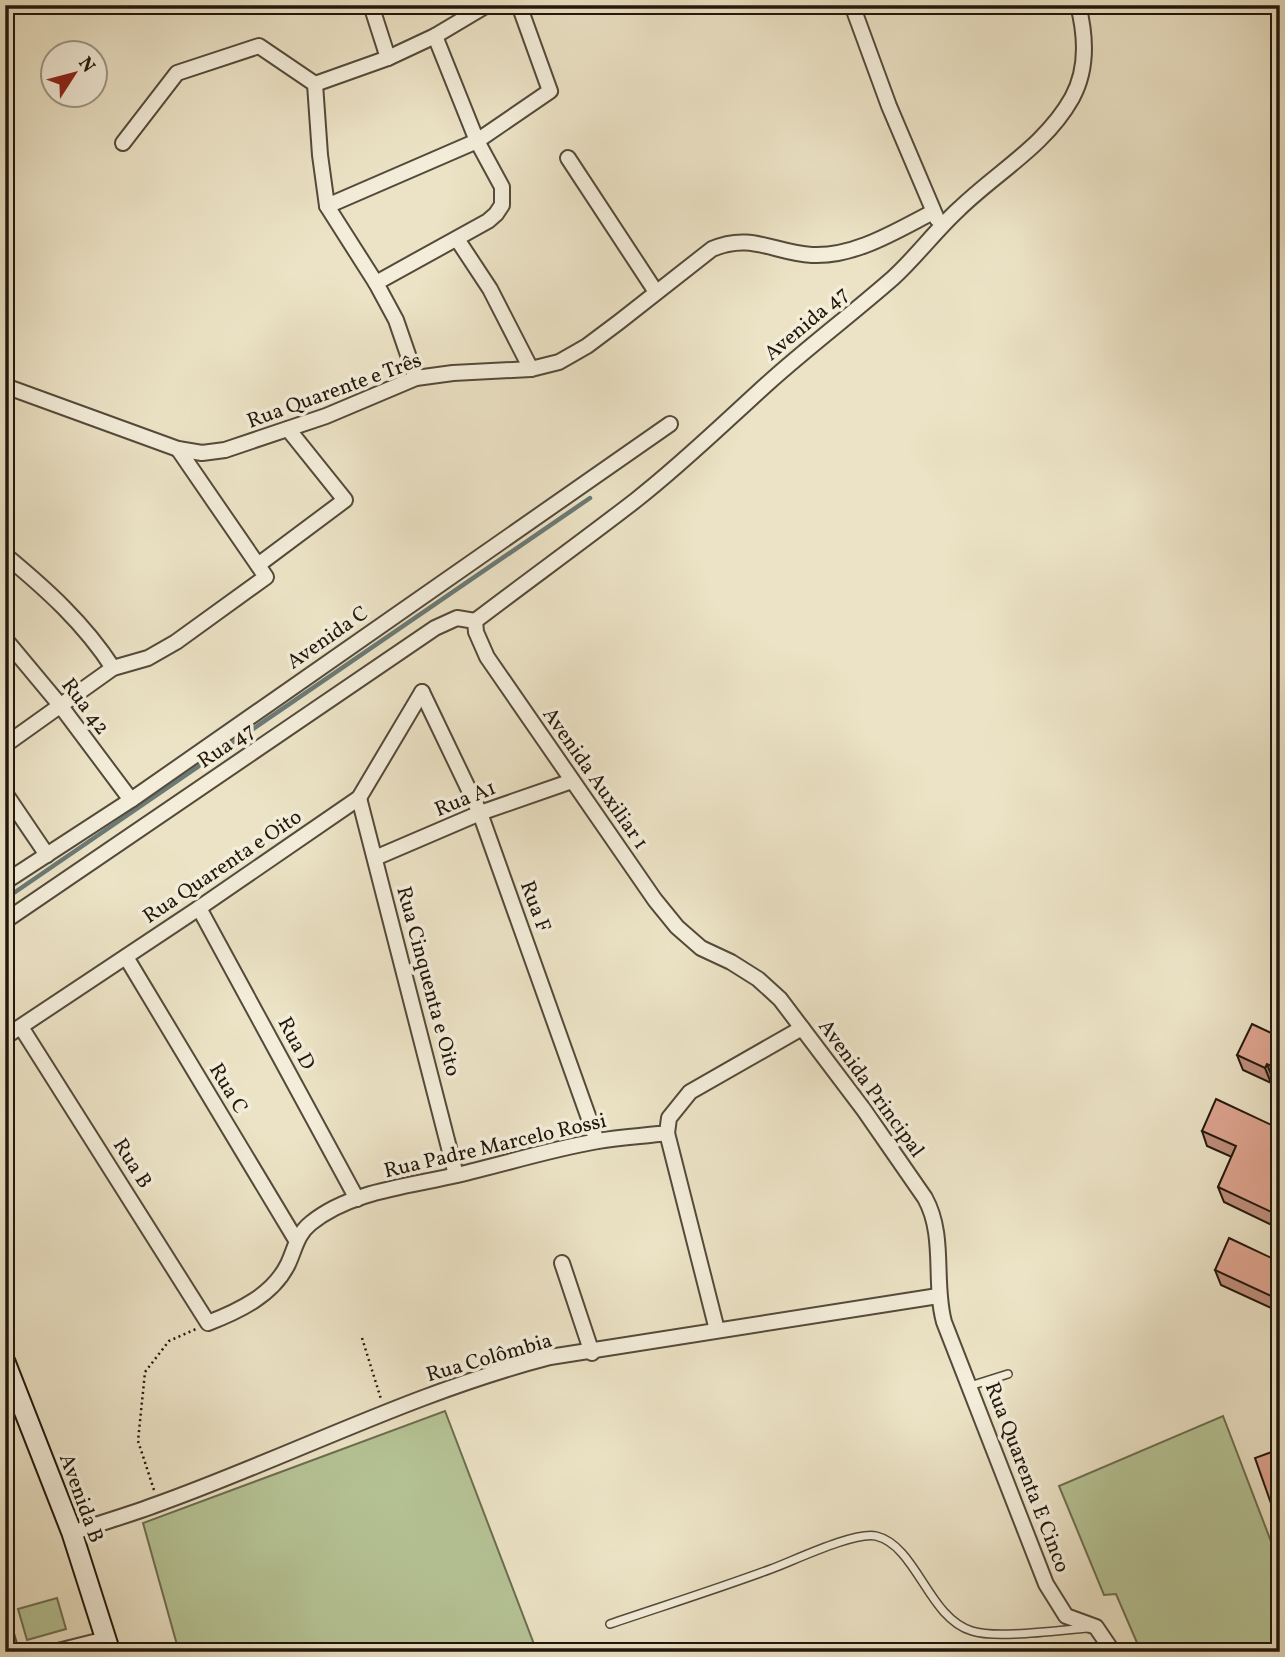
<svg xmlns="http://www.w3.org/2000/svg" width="1285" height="1657" font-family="Vollkorn,serif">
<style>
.green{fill:#b6c496;stroke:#6c6e51;stroke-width:2}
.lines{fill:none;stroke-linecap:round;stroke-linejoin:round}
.stream{stroke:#6b7a76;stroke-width:4.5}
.lane-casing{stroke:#544a3a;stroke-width:10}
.street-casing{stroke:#544a3a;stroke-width:18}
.secondary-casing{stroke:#21170c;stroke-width:23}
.path{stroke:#21170c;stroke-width:2.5;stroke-dasharray:2 3.5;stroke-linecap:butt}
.lane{stroke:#f3edda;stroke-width:7}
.street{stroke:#f3edda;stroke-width:14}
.secondary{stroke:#f3edda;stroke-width:19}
.wall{fill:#c08e7d;stroke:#21170c;stroke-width:2}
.shaded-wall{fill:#9c7466;stroke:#21170c;stroke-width:2}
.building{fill:#dfa591;stroke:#21170c;stroke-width:2}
.labels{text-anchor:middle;stroke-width:7;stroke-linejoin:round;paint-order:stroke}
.street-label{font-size:21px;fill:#21170c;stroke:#f3edda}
</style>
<rect width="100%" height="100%" fill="#ece3c6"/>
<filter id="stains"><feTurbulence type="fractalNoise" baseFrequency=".00286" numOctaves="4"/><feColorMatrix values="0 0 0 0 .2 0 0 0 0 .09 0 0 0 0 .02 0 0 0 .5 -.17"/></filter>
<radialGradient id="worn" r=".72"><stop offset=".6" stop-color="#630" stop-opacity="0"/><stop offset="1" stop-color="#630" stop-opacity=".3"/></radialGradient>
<g class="green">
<path d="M445,1411l92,241h-358l-36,-129z"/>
<path d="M1223,1416l57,149v87h-139l-25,-58 -12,1 -45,-109z"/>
<path d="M57,1598l9,31 -39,11 -9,-31z"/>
</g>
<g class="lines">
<path class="stream" d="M5,899l585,-401"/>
<g class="lane-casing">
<g id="lane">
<path d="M970,1386l38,-12"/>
<path d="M610,1624c53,-18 107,-35 161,-55 22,-8 84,-38 105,-33 41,10 52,82 96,95 24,8 88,-1 116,-3"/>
</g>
</g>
<g class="street-casing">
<g id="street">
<path d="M371,5l17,53"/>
<path d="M852,5l37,101 48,113"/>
<path d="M315,84l5,71 7,51 49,77 20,37 20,58"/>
<path d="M123,143l54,-70 82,-27 56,38 73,-26 47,-22 52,-31"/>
<path d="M568,158l88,134"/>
<path d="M327,206l150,-65 73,-50 -31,-86"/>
<path d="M457,239l33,50 41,80"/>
<path d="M376,283l112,-62 8,-7 6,-9v-18l-25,-46 -42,-105"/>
<path d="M5,386l173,63 24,4 23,-3 101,-34 90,-38 37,-5 78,-4 28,-7 28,-16 32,-24 93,-73c39,-17 62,4 100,6 43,2 84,-24 121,-43"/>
<path d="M5,555c41,34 79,68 108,113"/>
<path d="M258,565l87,-65 -57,-71"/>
<path d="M475,621l1,11 11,25 168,243 22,27 24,21 30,14 27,17 22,20 84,111 61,88c21,38 8,83 19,124l102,262 20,32 30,11 17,25"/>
<path d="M475,621c54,-41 108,-80 161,-121 46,-36 88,-77 131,-116 41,-37 85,-70 126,-106 24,-22 42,-47 66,-69 38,-37 86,-63 113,-111 16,-29 14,-62 6,-93"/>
<path d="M5,639l55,66 71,95"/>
<path d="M422,692l58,121 117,328"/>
<path d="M5,745l108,-77 35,-10 28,-16 90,-65 -88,-128"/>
<path d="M5,793l42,62"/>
<path d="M359,798l97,377"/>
<path d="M375,858l105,-45 92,-32"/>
<path d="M5,882l126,-82 539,-376"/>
<path d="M199,908l158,291"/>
<path d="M5,921l430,-293 22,-10 18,3"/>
<path d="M126,957l170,283"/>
<path d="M21,1027l187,296c31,-12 65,-28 80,-59 7,-15 9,-30 23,-41 39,-32 99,-37 146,-48 47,-11 94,-26 141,-34 23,-4 46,-5 69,-8l2,-15 21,-26 112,-64"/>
<path d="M5,1037l194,-129 160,-110 63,-106"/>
<path d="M667,1133l50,197"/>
<path d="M562,1263l30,90"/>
<path d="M72,1533c28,-10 57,-18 86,-29 131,-47 256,-112 392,-147l388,-61"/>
<path d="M5,1631l6,21"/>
<path d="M54,1652l52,-13"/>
</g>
</g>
<g class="secondary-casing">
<path id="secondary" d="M5,1362l67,171 38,119"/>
</g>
<g class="path">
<path d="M362,1338l19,61"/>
<path d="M154,1490l-16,-49 7,-69 24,-31 27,-12"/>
</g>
<use href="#lane" class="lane"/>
<use href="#street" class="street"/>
<use href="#secondary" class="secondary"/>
</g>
<g class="wall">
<path d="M1280,1037v45l-7,-3 -2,4 -28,-13 -6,-15z"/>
<path d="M1280,1129v100l-56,-27 -6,-15 14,-30 -25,-11 -5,-15z"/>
<path d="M1280,1262v50l-59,-27 -6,-15z"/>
</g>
<path class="shaded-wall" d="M1267,1064l6,15 -2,4 -6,-15z"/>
<g class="building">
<path d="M1252,1024l28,13v33l-13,-6 -2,4 -28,-13z"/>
<path d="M1216,1099l64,30v87l-62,-29 18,-41 -34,-15z"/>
<path d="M1229,1238l51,24v38l-65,-30z"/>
<path d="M1280,1449v80l-25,-71z"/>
</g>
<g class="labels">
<g class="street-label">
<text transform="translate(806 323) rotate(-40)" y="7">Avenida 47</text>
<text transform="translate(334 390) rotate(-20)" y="7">Rua Quarente e Três</text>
<text transform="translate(327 637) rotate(-35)" y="7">Avenida C</text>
<text transform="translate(86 706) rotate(53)" y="7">Rua 42</text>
<text transform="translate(226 745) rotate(-34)" y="7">Rua 47</text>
<text transform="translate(596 778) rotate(55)" y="7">Avenida Auxiliar 1</text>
<text transform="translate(465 798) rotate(-22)" y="7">Rua A1</text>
<text transform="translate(222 866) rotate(-34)" y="7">Rua Quarenta e Oito</text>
<text transform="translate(536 906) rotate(70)" y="7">Rua F</text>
<text transform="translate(429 981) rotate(75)" y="7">Rua Cinquenta e Oito</text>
<text transform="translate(297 1043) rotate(62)" y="7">Rua D</text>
<text transform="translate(229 1088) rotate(59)" y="7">Rua C</text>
<text transform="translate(872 1088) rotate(54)" y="7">Avenida Principal</text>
<text transform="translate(495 1145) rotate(-13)" y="7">Rua Padre Marcelo Rossi</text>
<text transform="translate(133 1163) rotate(58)" y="7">Rua B</text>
<text transform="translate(489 1357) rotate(-16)" y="7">Rua Colômbia</text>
<text transform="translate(1028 1477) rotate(69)" y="7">Rua Quarenta E Cinco</text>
<text transform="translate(82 1498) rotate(70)" y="7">Avenida B</text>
</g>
</g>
<rect width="1285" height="1657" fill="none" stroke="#ece3c6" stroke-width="28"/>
<rect x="7" y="7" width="1271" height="1643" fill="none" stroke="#21170c" stroke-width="3.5"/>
<rect x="14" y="14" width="1257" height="1629" fill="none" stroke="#21170c" stroke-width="2"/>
<g transform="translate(74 74) rotate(54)"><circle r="33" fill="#f3edda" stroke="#9f9788" stroke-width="2"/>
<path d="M0-5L12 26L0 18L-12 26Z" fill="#8f2418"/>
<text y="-10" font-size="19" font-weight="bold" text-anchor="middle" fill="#21170c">N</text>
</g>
<rect width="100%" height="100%" filter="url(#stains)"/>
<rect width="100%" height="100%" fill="url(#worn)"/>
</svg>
